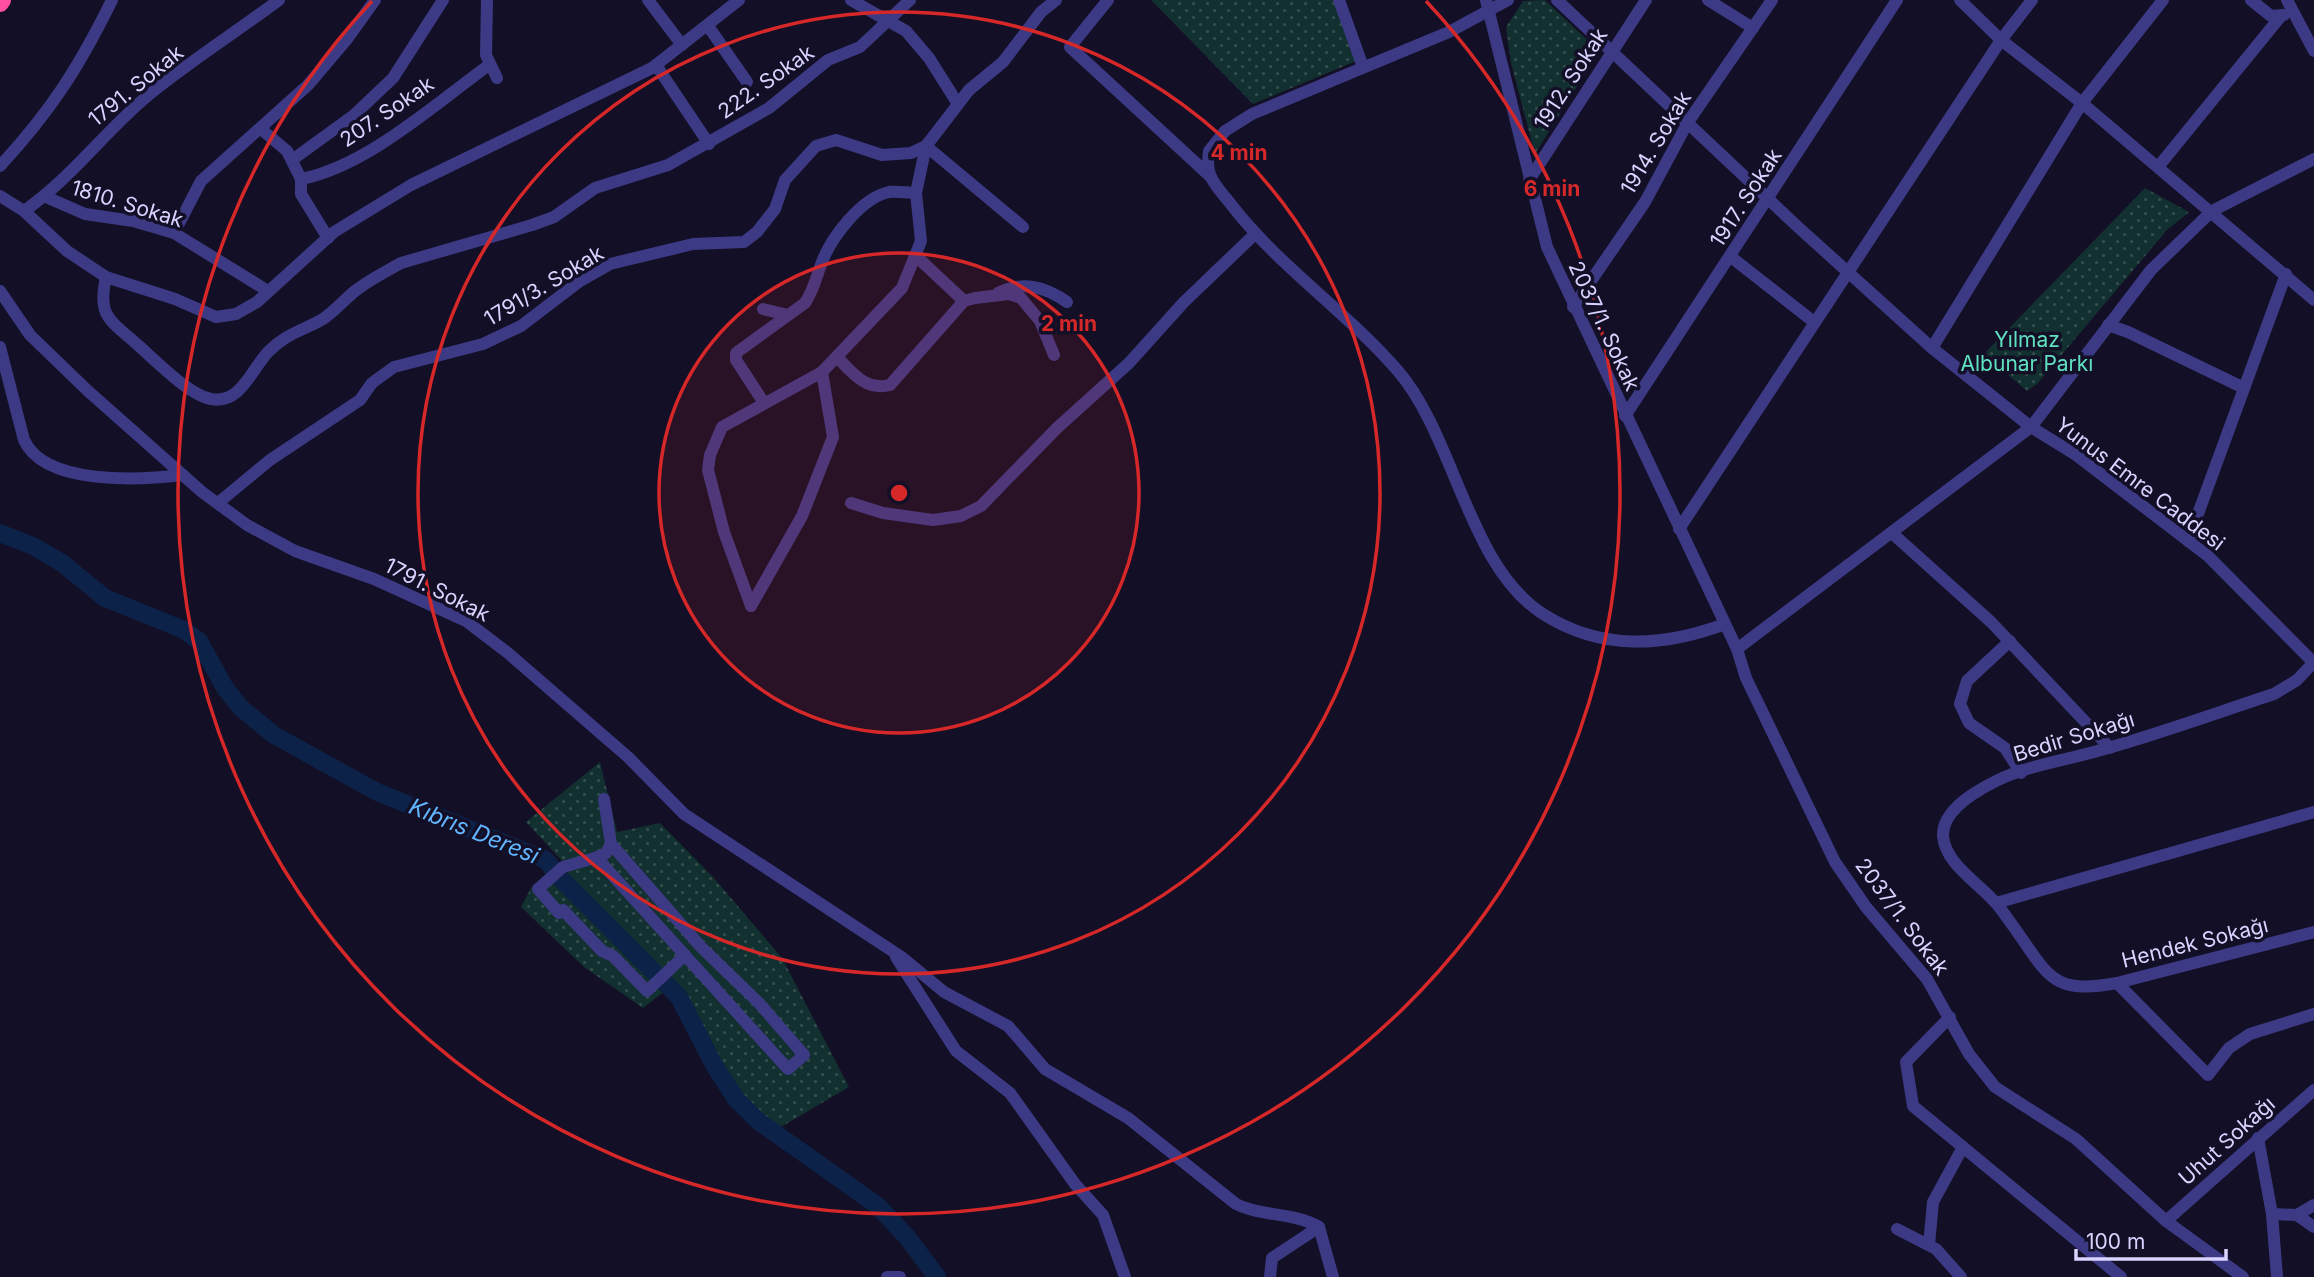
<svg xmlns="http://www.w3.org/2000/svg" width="2314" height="1277" font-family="Inter,sans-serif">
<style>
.park{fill:url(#park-dots)}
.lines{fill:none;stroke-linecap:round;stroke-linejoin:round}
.river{stroke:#0c2248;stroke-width:18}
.minor{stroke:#3d3a85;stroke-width:12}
.highway{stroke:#ff4fa3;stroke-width:18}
.ring{fill:none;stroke:#d62828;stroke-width:3.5}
.labels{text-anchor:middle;stroke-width:7;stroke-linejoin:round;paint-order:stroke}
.street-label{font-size:21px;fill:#d9d4ff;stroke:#130f26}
.park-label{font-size:21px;fill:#5fe0c0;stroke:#130f26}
.water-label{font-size:23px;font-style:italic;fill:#62b6ff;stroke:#130f26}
.centre{fill:#d62828;stroke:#130f26;stroke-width:3.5}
.ring-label{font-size:21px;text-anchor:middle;font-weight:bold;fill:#d62828;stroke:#130f26;stroke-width:7;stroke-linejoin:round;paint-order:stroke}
</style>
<defs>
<pattern id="park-dots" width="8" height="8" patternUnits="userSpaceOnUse" patternTransform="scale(1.75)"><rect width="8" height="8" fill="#12302f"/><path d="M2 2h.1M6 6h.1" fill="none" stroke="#344d4e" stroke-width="1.8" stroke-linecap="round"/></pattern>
</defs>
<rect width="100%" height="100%" fill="#130f26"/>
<g class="park">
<path d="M1151,0h184l21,61 -103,43z"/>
<path d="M1545,0l54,51 -64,103 -24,-91 -5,-36 17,-26z"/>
<path d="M2145,188l44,24 -22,18 -130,154 -10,7 -43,-37z"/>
<path d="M600,762l17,70 43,-9 53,54 69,81 67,129 -68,40 -32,-19 -75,-124 -31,24 -59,-41 -63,-60 10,-19 32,-26 -37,-40z"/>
</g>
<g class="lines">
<path class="river" d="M0,533l33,13 29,17 43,35 79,32 15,11 26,47 16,20 33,27 103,57 169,68 13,17 120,120 35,68 22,34 22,22 120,85 29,31 30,40"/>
<g class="minor">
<path d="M487,0l-1,55 11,23"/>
<path d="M648,0l34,45"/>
<path d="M851,0l55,31 23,27 29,46"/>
<path d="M1108,0l-38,47 141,130"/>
<path d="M1339,0l24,67"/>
<path d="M1486,0l61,247 190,402 9,29 89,184 31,45 61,72 42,75 26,33 81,52 90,82 77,56"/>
<path d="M1508,0l-59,32 -197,82 -27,17 -16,20c-1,9 -2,18 2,26 5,11 15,20 22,30 48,61 114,105 165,164 57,66 70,195 145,243 58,37 120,33 182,10"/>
<path d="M1557,0l241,227 134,121 99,79 45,28 132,101 106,107"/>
<path d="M1708,0l45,28"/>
<path d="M1960,0l41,40 81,63 232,197"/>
<path d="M2251,0l20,16 13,-1"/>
<path d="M2287,0l27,51"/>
<path d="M708,26l39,56"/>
<path d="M656,65l53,79"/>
<path d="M261,129l26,22 14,28v15l27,44"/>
<path d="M926,146l97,81"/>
<path d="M292,160l62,-45 39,-37 50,-78"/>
<path d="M0,166c51,-55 79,-99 112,-166"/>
<path d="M2158,167l123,-151"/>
<path d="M301,179c66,-13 134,-75 188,-114"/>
<path d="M1529,180l117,-180"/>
<path d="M0,196l24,15 43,40 39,26 69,22 41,18 20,-3 21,-12 77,-70 77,-47 241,-117 87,-68"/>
<path d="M46,197l39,17 48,7 41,12 94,58"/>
<path d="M24,211c45,-31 79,-77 121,-113 42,-35 90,-65 134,-98"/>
<path d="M174,233l27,-52 107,-96 39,-46 28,-39"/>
<path d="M916,256l48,45"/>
<path d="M1731,257l83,65"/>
<path d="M106,277c-9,40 4,43 33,69 17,15 50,49 72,53 30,6 41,-31 58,-48 18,-18 33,-20 54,-32 12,-8 21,-19 32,-28 14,-11 30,-19 46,-28l131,-38 22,-8 41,-29 73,-23 101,-57 59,-48 32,-13 50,-47"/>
<path d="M0,291l30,44 58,56 114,101 45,33 48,26 79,28 92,42 42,32 120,104 56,57 219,144 41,34 64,34 37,43 83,49 108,86c26,13 58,8 83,23l14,50"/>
<path d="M998,293c25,-12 46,-7 69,9"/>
<path d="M1573,307l72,-105 43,-80 84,-122"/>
<path d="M763,309l25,6"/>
<path d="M2108,325l20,7 116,56"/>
<path d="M0,347l24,93c21,46 116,40 159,35"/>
<path d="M1932,348l150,-245 81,-103"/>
<path d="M837,357c15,16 29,34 53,28l74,-84 11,-3 34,-4 12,4 19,23 14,34"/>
<path d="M764,403l-28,-43v-7l69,-50c9,-13 11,-26 17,-41 9,-24 39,-64 67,-70 8,-1 18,1 27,1"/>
<path d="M1625,416l272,-416"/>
<path d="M218,503l52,-43 90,-60 12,-17 22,-16 89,-23 38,-18 59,-45 30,-17 83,-20 51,-2 13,-10 18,-23 10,-29 31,-34 20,-6 46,15 29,-2 15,-7"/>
<path d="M851,503l32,10 50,7 28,-4 20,-10 76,-78 72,-65 55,-61 71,-68"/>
<path d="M1679,529l322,-489 31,-40"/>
<path d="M1893,534l98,88 119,126"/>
<path d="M2188,541l98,-267"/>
<path d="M751,606l-27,-74 -16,-62 2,-15 12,-28 100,-55 80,-84 19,-47 -5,-48 10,-47 43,-56 34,-28 38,-50 15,-12"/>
<path d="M751,606l51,-90 31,-79 -11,-65"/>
<path d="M2010,641l-43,40 -7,23 9,19 36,25 16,25"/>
<path d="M1737,649l294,-222 120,-157 61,-59 102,-52"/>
<path d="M2314,662l-17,18 -23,14c-55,18 -110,38 -166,54 -35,11 -81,17 -112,33 -20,10 -54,29 -53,55 2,27 34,46 51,65 7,7 13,17 19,25 36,50 38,69 104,57l197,-51"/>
<path d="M604,799l7,45 90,103 58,56 45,52 -16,14 -183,-202 -7,-10 8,-4 5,-9"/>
<path d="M598,857l-35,10 -25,22 21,24 4,-3 39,41 11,5 34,35 38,-36"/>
<path d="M1996,903l318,-91"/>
<path d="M896,957l60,94 54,42 65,91 28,31 22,62"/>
<path d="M2117,983l91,92 21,-27 21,-14 64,-20"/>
<path d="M1950,1017l-44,45 7,44 208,171"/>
<path d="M2258,1138l14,76 5,63"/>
<path d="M2272,1214l25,1 17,12"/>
<path d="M2297,1215l17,-10"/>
<path d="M2166,1221l148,-131"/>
<path d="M1897,1229l39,20 25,28"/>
<path d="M1929,1245l4,-43 30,-55"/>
<path d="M887,1277h13"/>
<path d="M1270,1277l2,-19 47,-31"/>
</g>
<path class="highway" d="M0,3l2,-3"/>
</g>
<circle cx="899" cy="493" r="240" fill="#d62828" fill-opacity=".12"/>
<g class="ring">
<circle cx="899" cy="493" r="240"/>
<circle cx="899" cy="493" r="481"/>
<path d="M1426 1A721 721 0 1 1 372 1"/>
</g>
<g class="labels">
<g class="street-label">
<text transform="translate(1571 79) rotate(-57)" y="7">1912. Sokak</text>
<text transform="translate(766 82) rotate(-35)" y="7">222. Sokak</text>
<text transform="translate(136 86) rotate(-39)" y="7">1791. Sokak</text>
<text transform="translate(387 112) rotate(-34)" y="7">207. Sokak</text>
<text transform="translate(1656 143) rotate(-59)" y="7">1914. Sokak</text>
<text transform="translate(1746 198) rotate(-57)" y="7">1917. Sokak</text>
<text transform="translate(127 204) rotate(17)" y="7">1810. Sokak</text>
<text transform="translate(544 286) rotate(-31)" y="7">1791/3. Sokak</text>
<text transform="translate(1604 326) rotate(65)" y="7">2037/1. Sokak</text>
<text transform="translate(2140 484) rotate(37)" y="7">Yunus Emre Caddesi</text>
<text transform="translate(437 590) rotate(27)" y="7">1791. Sokak</text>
<text transform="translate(2074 737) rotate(-17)" y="7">Bedir Sokağı</text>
<text transform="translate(1902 917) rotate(53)" y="7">2037/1. Sokak</text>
<text transform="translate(2195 943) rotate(-14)" y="7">Hendek Sokağı</text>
<text transform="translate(2227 1141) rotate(-42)" y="7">Uhut Sokağı</text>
</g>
<g class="park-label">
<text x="2027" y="347">Yılmaz<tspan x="2027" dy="24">Albunar Parkı</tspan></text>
</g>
<g class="water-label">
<text transform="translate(474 831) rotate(22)" y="8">Kıbrıs Deresi</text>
</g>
</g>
<circle cx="899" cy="493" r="10" class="centre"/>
<g class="ring-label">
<text x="1239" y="160">4 min</text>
<text x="1552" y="196">6 min</text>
<text x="1069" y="331">2 min</text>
</g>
<path d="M2076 1249v10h150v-10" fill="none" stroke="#d9d4ff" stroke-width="3.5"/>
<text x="2086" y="1249" font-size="21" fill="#d9d4ff" stroke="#130f26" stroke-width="5" paint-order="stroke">100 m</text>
</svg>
